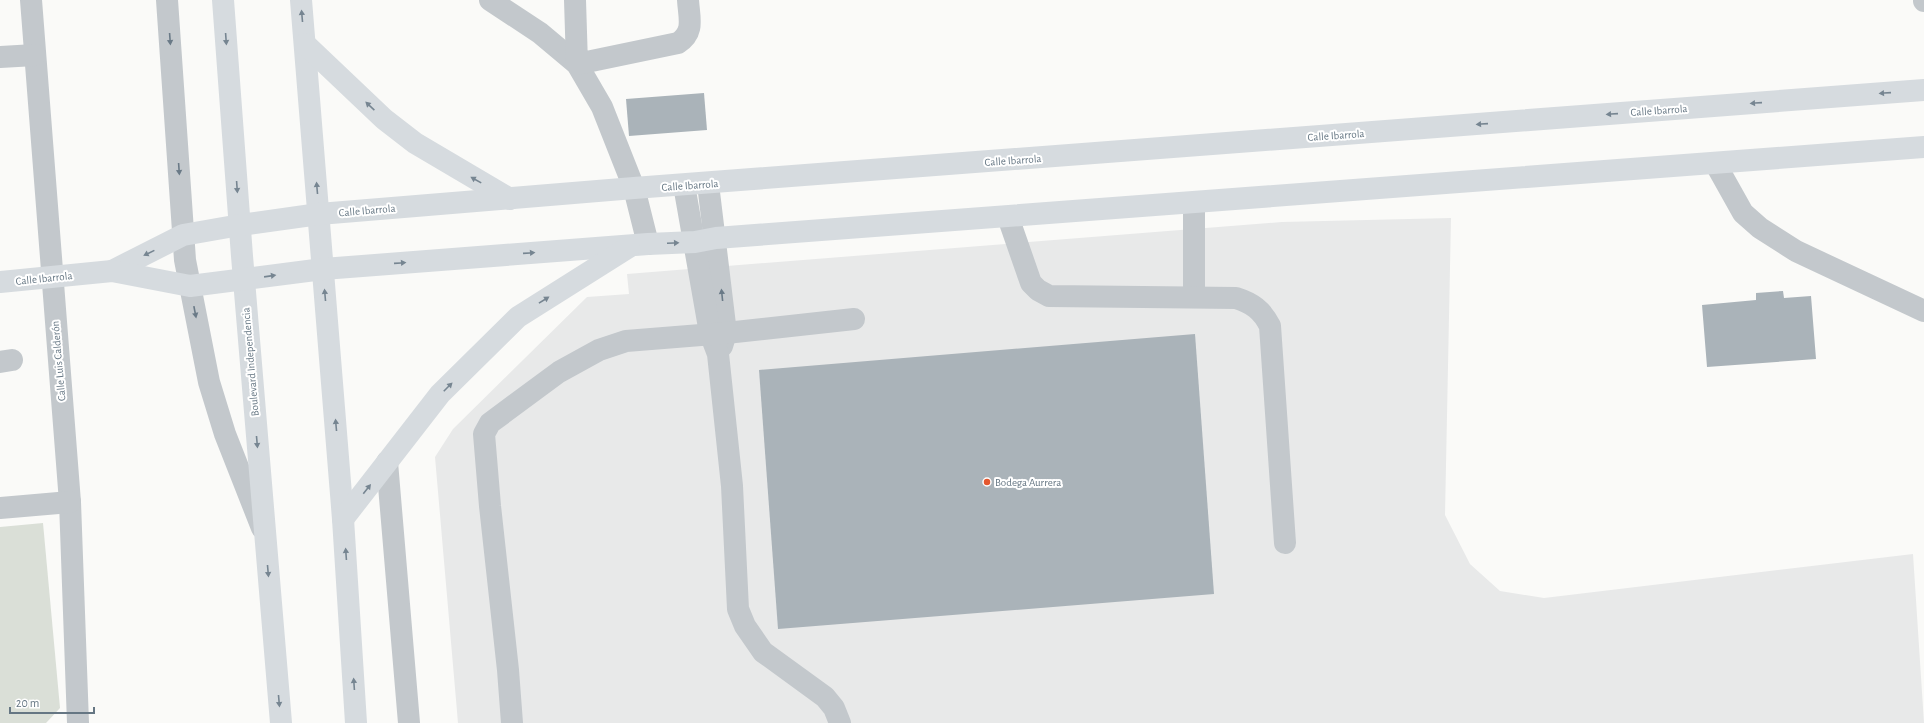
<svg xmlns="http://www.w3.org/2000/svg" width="1924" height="723" font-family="'Alegreya Sans',sans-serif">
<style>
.built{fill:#e8e9e9}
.green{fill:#dadfd7}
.building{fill:#aab3b9}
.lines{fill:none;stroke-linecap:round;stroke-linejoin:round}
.minor{stroke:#c3c8cc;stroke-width:22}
.major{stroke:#d6dbdf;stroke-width:22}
.oneway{fill:#768591}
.oneway2{fill:#6a7a87}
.poi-dot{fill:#e4572e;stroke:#fff;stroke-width:1.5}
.labels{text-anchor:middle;stroke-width:4;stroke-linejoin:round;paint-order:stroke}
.street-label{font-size:11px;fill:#657683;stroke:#fff}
.poi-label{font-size:11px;fill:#657683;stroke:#fff;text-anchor:start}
</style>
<rect width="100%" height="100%" fill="#fafaf8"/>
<polygon class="built" points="1451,218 1445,515 1470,564 1500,591 1544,598 1913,554 1924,723 458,723 435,457 453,429 587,297 629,294 627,274 1282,222"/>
<polygon class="green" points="43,523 60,708 46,723 0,723 0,527"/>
<g class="building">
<polygon points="704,93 707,130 629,136 626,99"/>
<polygon points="1783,291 1784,298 1811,296 1816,359 1707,367 1702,305 1756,300 1756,293"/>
<polygon points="1195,334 1214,594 778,629 759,370"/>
</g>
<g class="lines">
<g class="minor">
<polyline points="31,0 70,502 78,723"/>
<polyline points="167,0 185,260 209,382 225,434 262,528"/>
<polyline points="490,0 540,33 577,64 602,107 634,188 648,244"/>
<path d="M575,0l2,64 101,-21c17,-11 11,-25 10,-43"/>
<polyline points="1924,0 1924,1"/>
<polyline points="0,57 35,55"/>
<polyline points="1715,163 1743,213 1760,228 1796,251 1924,311"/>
<polyline points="708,184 726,333 722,346"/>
<polyline points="684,185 710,333 718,354 732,486 738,609 745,626 763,652 825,697 834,708 840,723"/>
<polyline points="1194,203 1194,297"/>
<path d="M1008,217l23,66 7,7 11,6 187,2c16,5 26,12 34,28l15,217"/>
<polyline points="0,362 12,360"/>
<polyline points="387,462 409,723"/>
<polyline points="0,508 70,502"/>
<polyline points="512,723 508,670 490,506 484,434 490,423 559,372 599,350 626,341 726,333 854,319"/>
</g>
<g class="major">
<polyline points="223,0 242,256 281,723"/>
<polyline points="301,0 343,519 356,723"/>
<polyline points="305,44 384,119 415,143 510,199"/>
<polyline points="112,271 183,235 240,225 319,214 634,188 1924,90"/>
<polyline points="0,282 112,271 190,286 323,269 648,244 695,242 716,238 1924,147"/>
<polyline points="343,519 440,394 518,317 629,247"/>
</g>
</g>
<defs><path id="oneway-solid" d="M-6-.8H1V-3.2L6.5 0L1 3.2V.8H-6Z"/></defs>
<g class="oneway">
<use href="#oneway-solid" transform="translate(302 16) rotate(-95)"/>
<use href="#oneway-solid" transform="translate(226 39) rotate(86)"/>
<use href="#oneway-solid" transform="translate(1885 93) rotate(176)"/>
<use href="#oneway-solid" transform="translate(1756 103) rotate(176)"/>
<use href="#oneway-solid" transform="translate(370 106) rotate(-137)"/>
<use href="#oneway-solid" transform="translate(1612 114) rotate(176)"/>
<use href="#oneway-solid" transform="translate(1482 124) rotate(176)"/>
<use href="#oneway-solid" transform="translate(476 180) rotate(-151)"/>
<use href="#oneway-solid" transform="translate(237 187) rotate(86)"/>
<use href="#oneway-solid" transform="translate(317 188) rotate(-95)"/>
<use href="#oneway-solid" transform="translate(673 243) rotate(-2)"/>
<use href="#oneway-solid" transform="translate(149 253) rotate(154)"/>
<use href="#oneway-solid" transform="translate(529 253) rotate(-4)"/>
<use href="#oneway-solid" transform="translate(400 263) rotate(-4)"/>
<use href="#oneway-solid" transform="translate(270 276) rotate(-8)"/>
<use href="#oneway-solid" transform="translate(325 295) rotate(-95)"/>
<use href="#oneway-solid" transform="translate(544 300) rotate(-32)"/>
<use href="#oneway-solid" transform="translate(448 387) rotate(-45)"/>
<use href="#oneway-solid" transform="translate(336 425) rotate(-95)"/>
<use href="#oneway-solid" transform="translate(257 442) rotate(85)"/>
<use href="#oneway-solid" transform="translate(367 489) rotate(-52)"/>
<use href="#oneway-solid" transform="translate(346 554) rotate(-94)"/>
<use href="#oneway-solid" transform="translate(268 571) rotate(85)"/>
<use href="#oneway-solid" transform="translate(354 684) rotate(-94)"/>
<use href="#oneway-solid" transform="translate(279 701) rotate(85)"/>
</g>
<g class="oneway2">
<use href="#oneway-solid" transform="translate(170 39) rotate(86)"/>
<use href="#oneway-solid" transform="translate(179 169) rotate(86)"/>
<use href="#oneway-solid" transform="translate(722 295) rotate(-96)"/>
<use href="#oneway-solid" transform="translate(195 312) rotate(79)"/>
</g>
<circle class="poi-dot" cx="987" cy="482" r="4"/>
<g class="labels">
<g class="street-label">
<text transform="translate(1659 110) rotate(-4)" y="4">Calle Ibarrola</text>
<text transform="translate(1336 135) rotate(-4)" y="4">Calle Ibarrola</text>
<text transform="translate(1013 160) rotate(-4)" y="4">Calle Ibarrola</text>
<text transform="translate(690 185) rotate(-4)" y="4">Calle Ibarrola</text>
<text transform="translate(367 210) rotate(-5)" y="4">Calle Ibarrola</text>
<text transform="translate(44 278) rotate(-6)" y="4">Calle Ibarrola</text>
<text transform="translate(58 361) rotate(-95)" y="4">Calle Luis Calderón</text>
<text transform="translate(250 362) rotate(-95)" y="4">Boulevard Independencia</text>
</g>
<g class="poi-label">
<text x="995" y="486">Bodega Aurrera</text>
</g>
</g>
<path d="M10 707v6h84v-6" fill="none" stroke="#657683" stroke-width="2"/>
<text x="16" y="707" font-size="12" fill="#657683" stroke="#ffffff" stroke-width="3" paint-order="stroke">20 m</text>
</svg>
